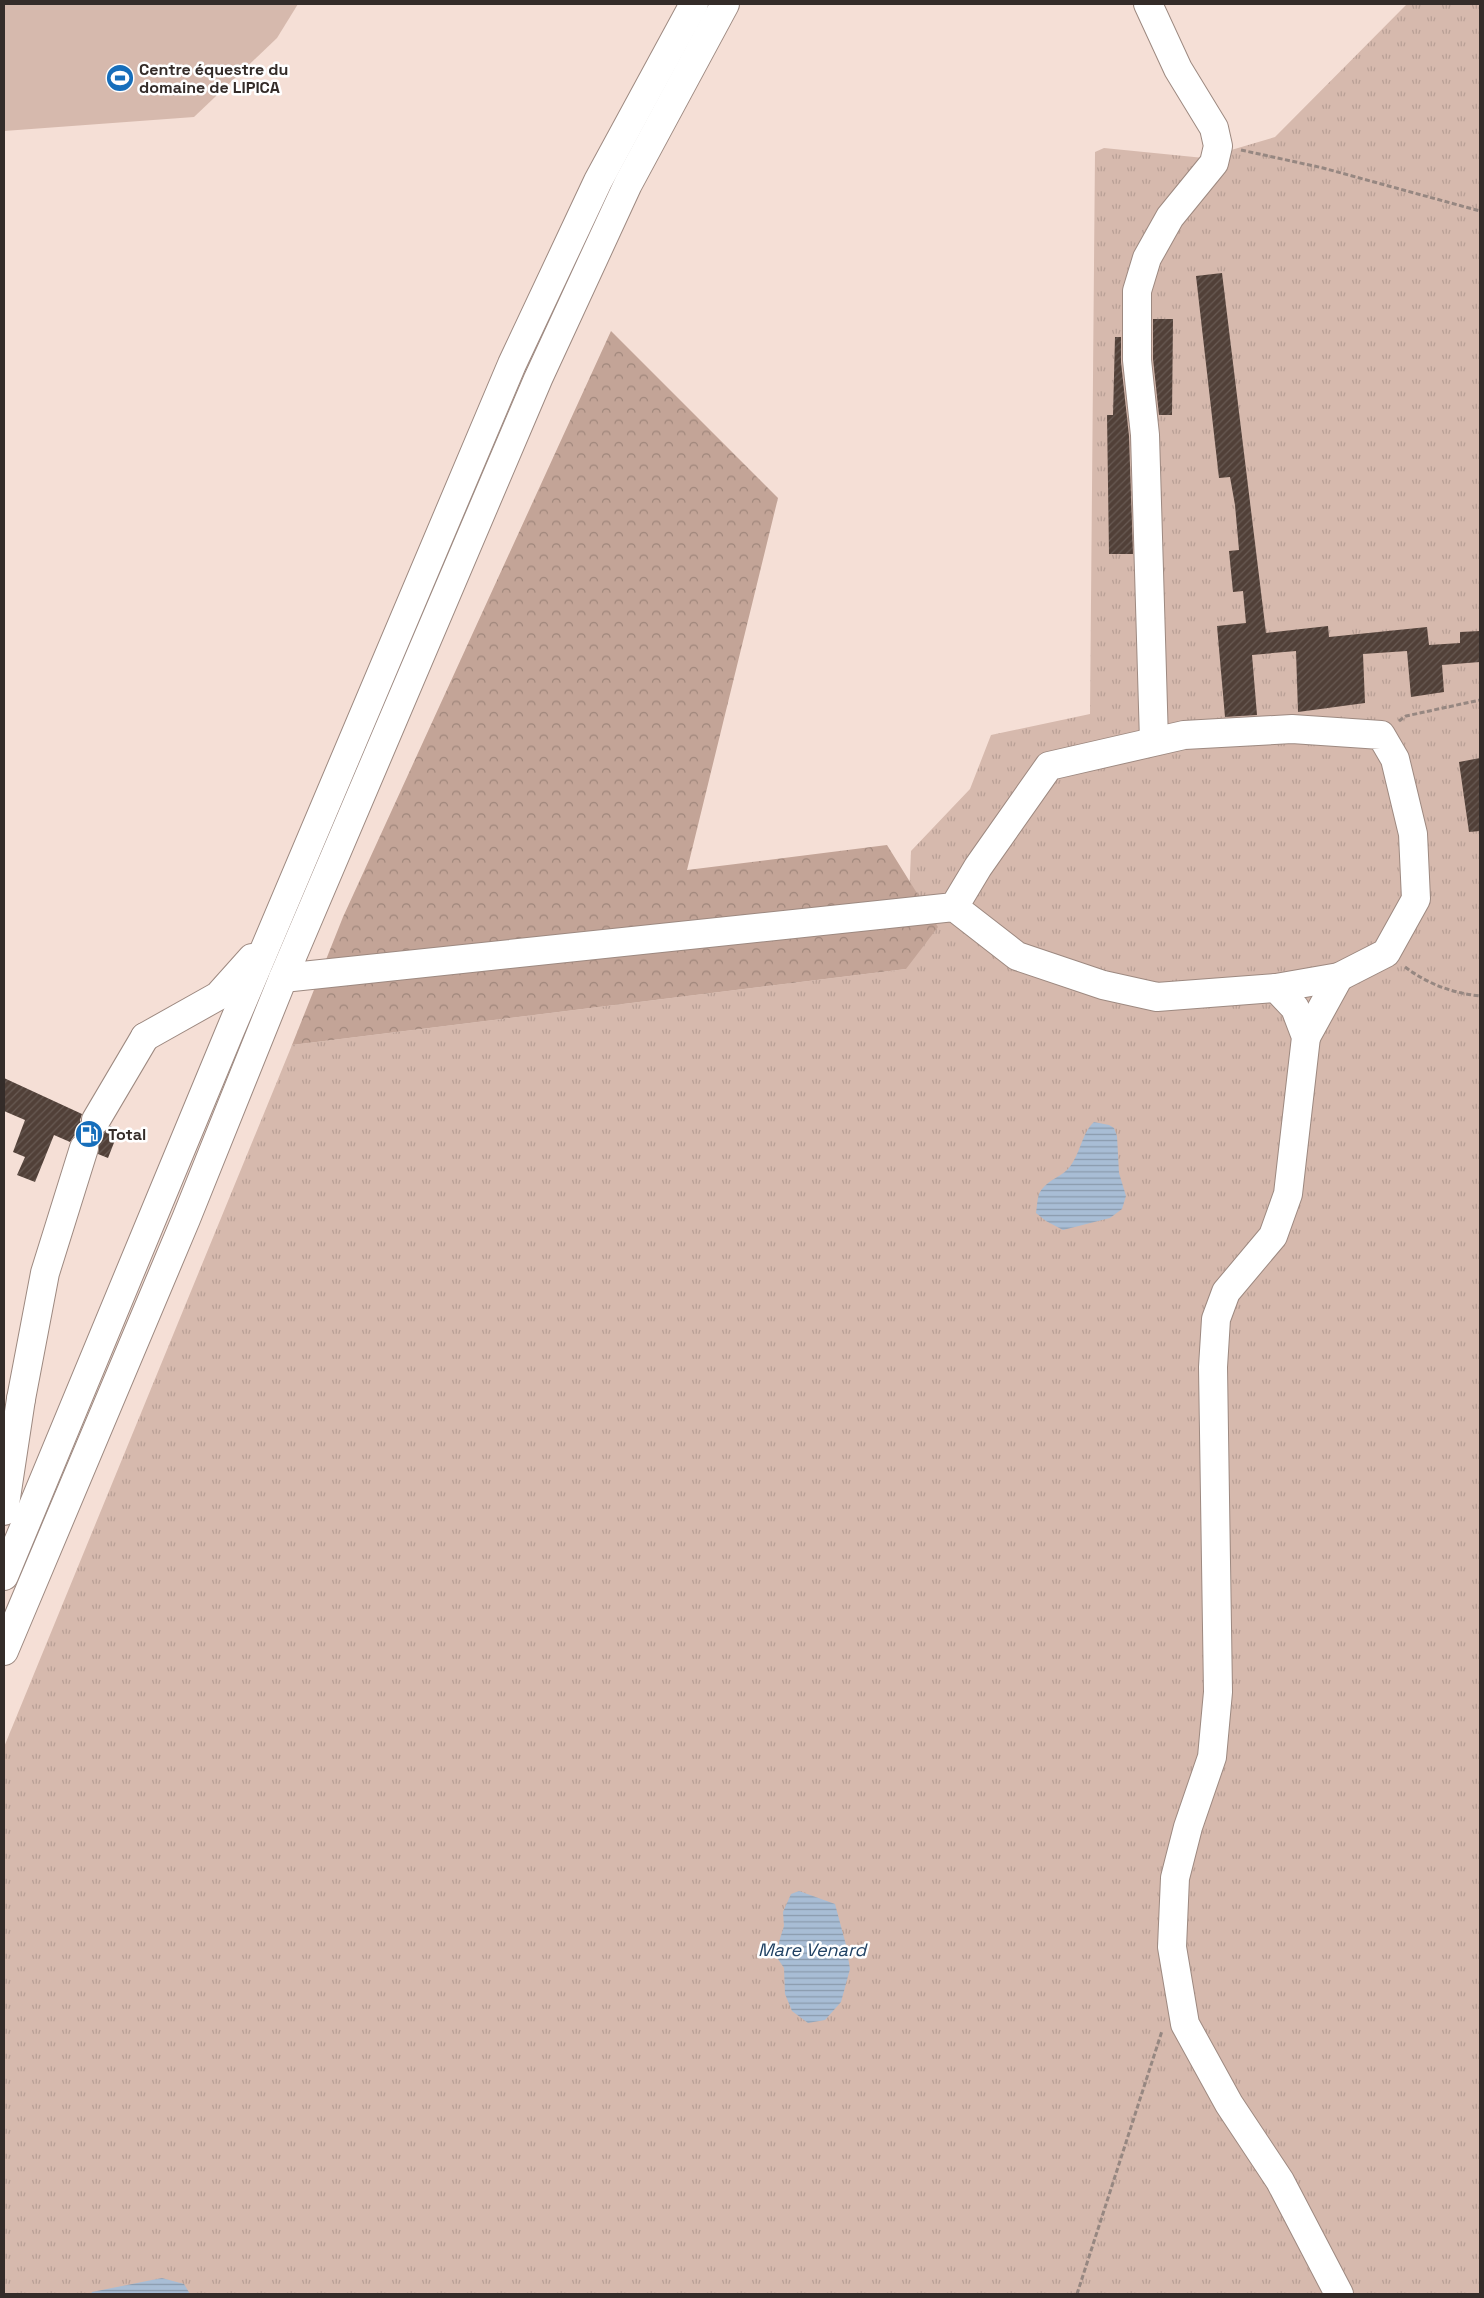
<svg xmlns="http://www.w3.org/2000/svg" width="1484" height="2298" font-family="'Space Grotesk',sans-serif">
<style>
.grass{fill:url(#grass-tufts)}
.forest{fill:url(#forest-crowns)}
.garden{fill:#d6b9ad}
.water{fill:url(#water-rules)}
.building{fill:url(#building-hatch)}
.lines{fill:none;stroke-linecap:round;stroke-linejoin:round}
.minor-casing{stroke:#9d8980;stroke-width:30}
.highway-casing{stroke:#9d8980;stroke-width:30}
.path{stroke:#968781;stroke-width:3;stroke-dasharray:5 2.5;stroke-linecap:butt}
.minor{stroke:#fff;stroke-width:28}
.highway{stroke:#fff;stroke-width:28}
.labels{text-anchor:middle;stroke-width:5;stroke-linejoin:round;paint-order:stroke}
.poi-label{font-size:16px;font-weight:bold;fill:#342c29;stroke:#fff;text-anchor:start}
.water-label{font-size:18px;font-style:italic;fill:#214264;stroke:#fff}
</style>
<defs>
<pattern id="grass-tufts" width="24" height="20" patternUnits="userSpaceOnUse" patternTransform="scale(1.25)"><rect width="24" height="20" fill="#d6b9ad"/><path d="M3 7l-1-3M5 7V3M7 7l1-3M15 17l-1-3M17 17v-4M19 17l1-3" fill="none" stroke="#b89f95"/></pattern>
<pattern id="forest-crowns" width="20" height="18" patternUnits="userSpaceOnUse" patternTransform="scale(1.25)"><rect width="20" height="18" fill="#c3a497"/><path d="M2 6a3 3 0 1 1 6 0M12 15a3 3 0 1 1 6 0" fill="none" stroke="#9f867b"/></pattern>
<pattern id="water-rules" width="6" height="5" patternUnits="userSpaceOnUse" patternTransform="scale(1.25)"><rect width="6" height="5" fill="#a8bdd5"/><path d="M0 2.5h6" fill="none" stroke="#8a9aad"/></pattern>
<pattern id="building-hatch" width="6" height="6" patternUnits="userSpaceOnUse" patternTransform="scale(1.25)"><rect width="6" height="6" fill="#514038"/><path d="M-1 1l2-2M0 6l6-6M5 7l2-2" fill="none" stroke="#685a53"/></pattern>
</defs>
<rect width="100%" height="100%" fill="#f5dfd6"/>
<polygon class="grass" points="1407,4 1480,4 1480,2294 4,2294 4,1747 292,1045 906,969 911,851 970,789 991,735 1090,714 1095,152 1104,148 1204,158 1275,137"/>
<polygon class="forest" points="611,331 778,498 687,870 887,845 938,927 906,969 292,1045 343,917"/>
<polygon class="garden" points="4,4 298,4 277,38 194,117 4,131"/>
<g class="water">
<path d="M1094,1122l15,3 5,3 3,8 2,37 7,23 -4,13 -12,9 -47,12 -17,-9 -10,-8c1,-6 1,-13 3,-19 6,-13 20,-16 29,-25 13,-15 13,-35 26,-47z"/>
<polygon points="799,1891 835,1904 846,1945 850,1969 841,2002 825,2020 808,2023 792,2011 785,1994 784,1968 778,1959 779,1942 784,1926 783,1912 791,1894"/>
<polygon points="162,2278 184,2284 190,2294 91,2294 92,2292"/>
</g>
<g class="building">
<polygon points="1222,273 1266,633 1328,626 1329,637 1427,627 1429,645 1460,643 1460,632 1480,631 1480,662 1442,665 1444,692 1411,697 1407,651 1363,654 1365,703 1298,712 1296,651 1252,655 1257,715 1225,717 1217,626 1246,623 1243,591 1233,592 1229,551 1239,550 1235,505 1230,477 1219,478 1196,276"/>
<polygon points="1153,319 1173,319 1172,415 1159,415 1153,359"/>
<polygon points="1115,337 1121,337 1121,362 1129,436 1133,554 1109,554 1107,415 1113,415"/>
<polygon points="1480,758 1480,831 1469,832 1459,762"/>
<polygon points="4,1078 82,1114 80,1120 82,1127 88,1133 80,1133 74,1136 70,1142 54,1135 35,1182 17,1175 25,1157 13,1152 25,1120 4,1111"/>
<polygon points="110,1126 119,1130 108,1158 98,1154 99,1144 91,1134 103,1134"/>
</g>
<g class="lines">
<defs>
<g id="minor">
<polyline points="1148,4 1178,69 1214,128 1218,146 1214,163 1170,217 1147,258 1137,291 1137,360 1145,435 1154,741"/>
<polyline points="283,978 954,907 1017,956 1103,985 1157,997 1276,988 1339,977 1386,953 1416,899 1413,834 1395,759 1381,735 1292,729 1184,735 1049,766 978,867 954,907"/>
<polyline points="1276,988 1295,1008 1306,1037 1288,1194 1273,1236 1226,1292 1216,1319 1213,1367 1218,1692 1212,1757 1188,1827 1175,1878 1172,1947 1185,2024 1229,2104 1280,2181 1339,2294"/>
<polyline points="1306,1037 1339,977"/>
<polyline points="96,1120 145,1037"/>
<polyline points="21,1399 45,1273 84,1148"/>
</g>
<g id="highway">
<polyline points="145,1037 218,996 252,958"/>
<polyline points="4,1511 21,1399"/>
<polyline points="4,1576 230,1031 512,364 598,181 694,4"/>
<polyline points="4,1651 186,1219 283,978 538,379 628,184 725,4"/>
</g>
</defs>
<use href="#minor" class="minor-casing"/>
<use href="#highway" class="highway-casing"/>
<g class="path">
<polyline points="1241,150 1323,168 1480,211"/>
<polyline points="1399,721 1406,716 1480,700"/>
<path d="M1405,967c23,17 47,26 75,29"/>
<polyline points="1077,2294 1162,2031"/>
</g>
<use href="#minor" class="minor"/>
<use href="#highway" class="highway"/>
</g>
<defs>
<symbol id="stadium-disc" viewBox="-11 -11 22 22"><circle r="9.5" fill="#166ebb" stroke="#fff"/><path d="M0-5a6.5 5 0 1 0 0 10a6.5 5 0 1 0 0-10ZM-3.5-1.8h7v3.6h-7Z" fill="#fff"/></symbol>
<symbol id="fuel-disc" viewBox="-11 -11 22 22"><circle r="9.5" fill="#166ebb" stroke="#fff"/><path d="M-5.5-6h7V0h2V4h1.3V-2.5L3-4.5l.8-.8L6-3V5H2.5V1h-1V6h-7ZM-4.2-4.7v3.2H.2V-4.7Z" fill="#fff"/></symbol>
</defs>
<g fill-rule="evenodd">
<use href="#stadium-disc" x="104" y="62" width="32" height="32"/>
<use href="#fuel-disc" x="73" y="1118" width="32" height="32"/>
</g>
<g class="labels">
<g class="poi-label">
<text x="139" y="75">Centre équestre du<tspan x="139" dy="18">domaine de LIPICA</tspan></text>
<text x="108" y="1140">Total</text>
</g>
<g class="water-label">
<text x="812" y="1956">Mare Venard</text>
</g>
</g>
<rect width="1484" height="2298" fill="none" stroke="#342c29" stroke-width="10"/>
</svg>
